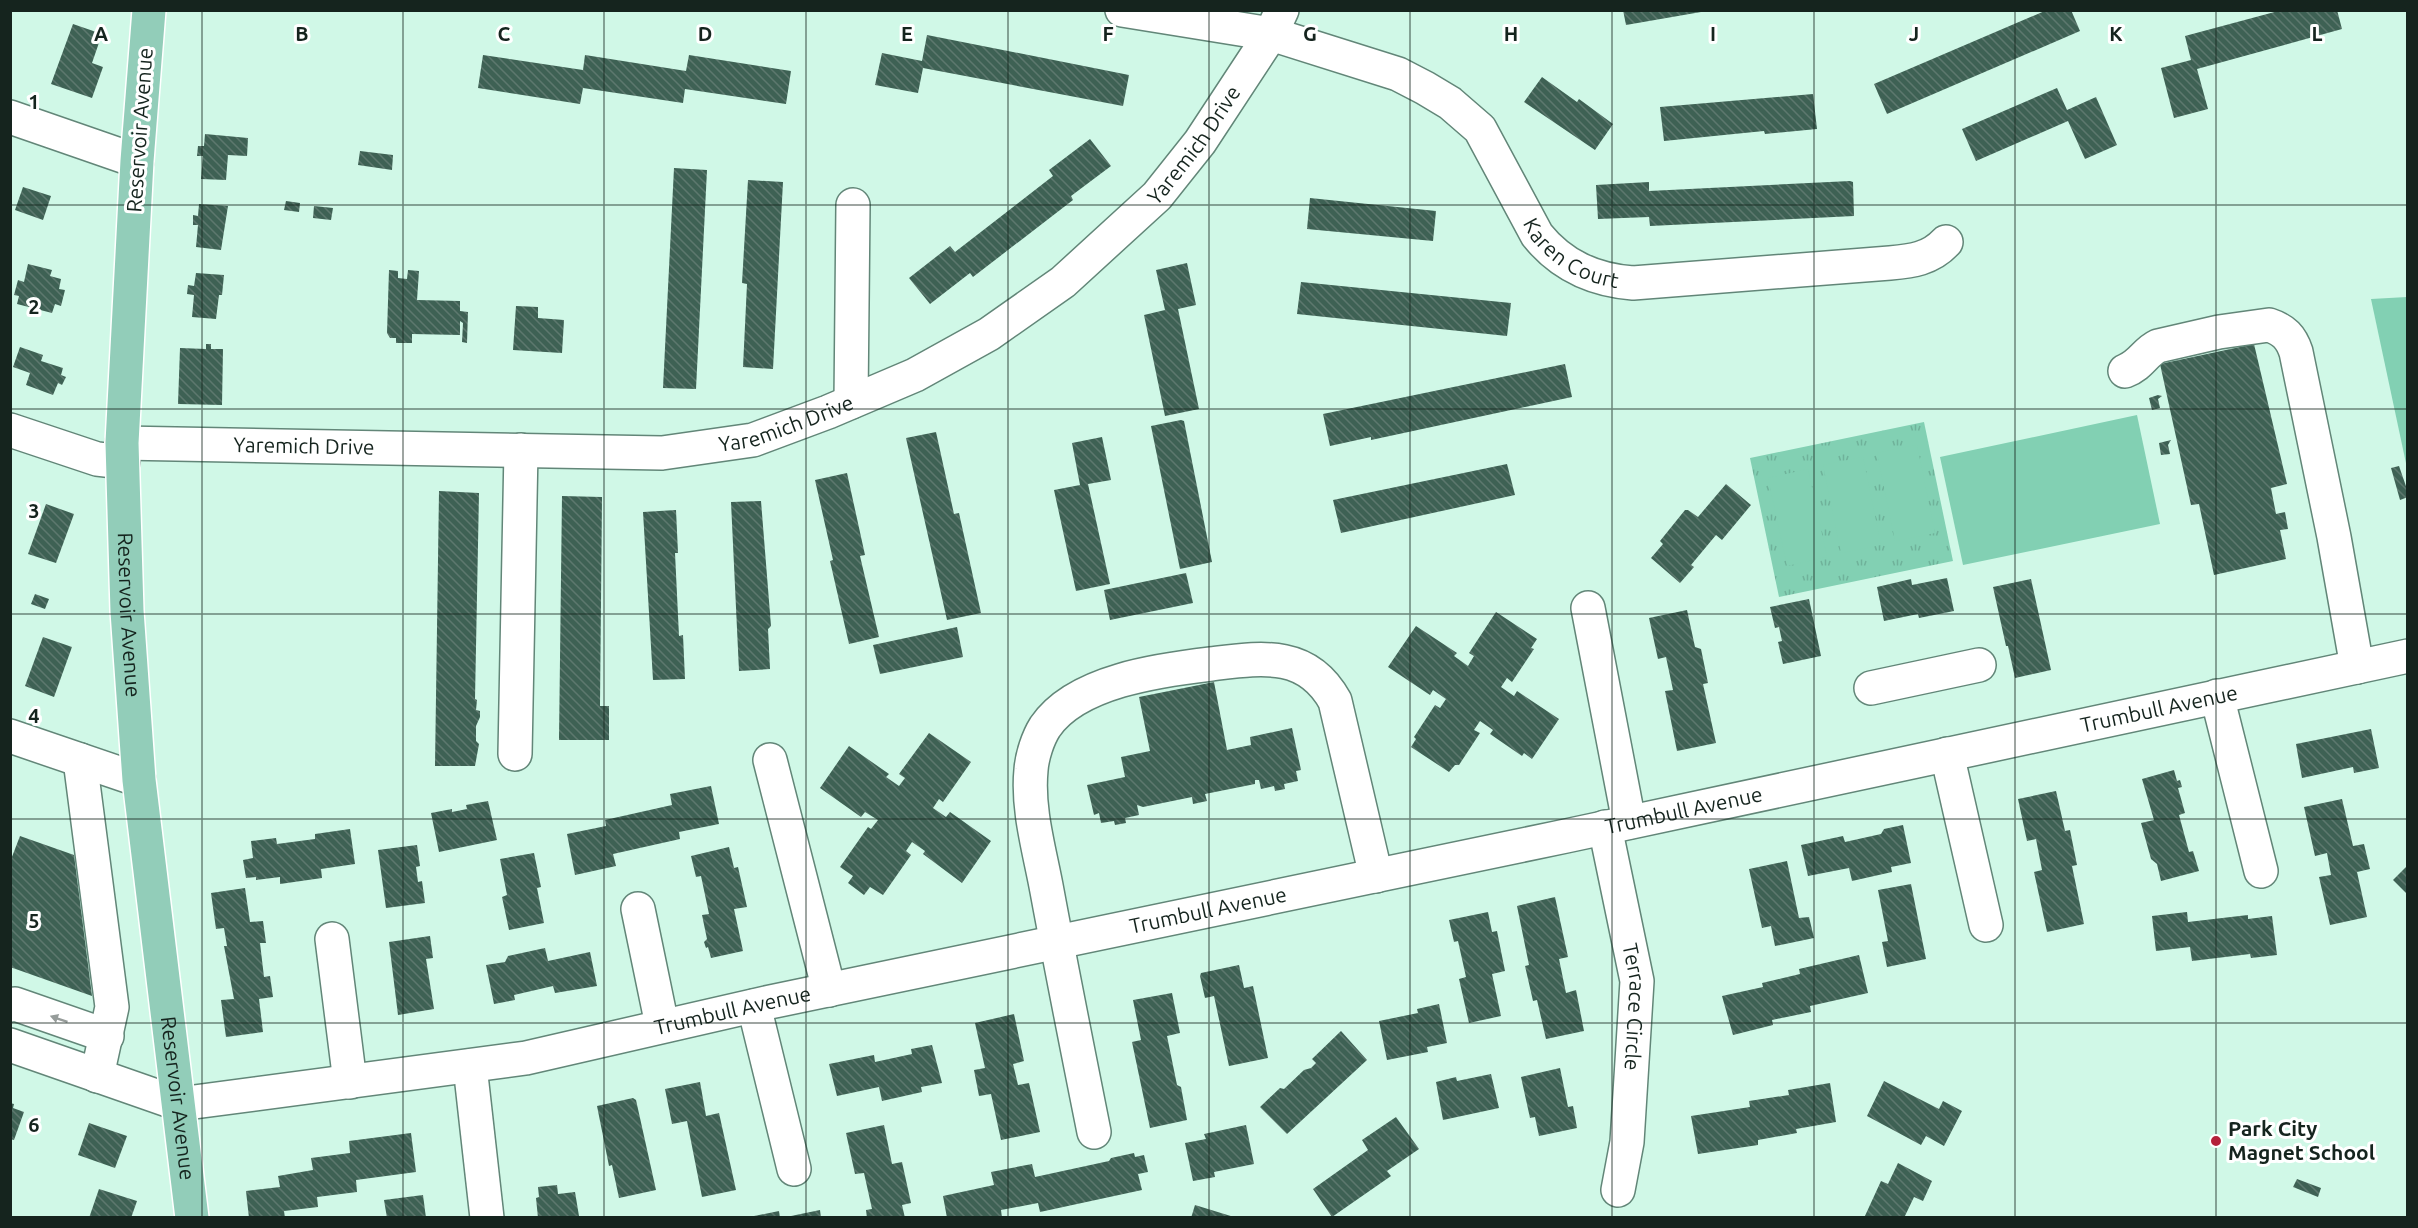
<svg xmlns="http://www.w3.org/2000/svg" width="2418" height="1228" font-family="Ubuntu,sans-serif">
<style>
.grass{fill:url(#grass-tufts)}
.pitch{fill:#82d0b3}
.building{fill:url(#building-back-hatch)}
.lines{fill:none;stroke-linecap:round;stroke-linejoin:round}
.minor-casing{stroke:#628678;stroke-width:36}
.major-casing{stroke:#fff;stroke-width:36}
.minor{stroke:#fff;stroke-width:33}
.major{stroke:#92cdb9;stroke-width:33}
.oneway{fill:#969c9a}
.grid{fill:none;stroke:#15241e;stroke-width:1.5;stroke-opacity:0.55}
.poi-dot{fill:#b4213a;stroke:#fff;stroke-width:2}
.labels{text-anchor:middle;stroke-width:6;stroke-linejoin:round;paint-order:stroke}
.street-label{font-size:21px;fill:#15241e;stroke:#fff}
.poi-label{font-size:21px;font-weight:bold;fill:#15241e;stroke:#fff;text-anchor:start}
.grid-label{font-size:20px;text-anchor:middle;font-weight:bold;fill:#15241e;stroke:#fff;stroke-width:6;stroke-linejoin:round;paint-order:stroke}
</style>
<defs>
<pattern id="grass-tufts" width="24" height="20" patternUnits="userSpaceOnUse" patternTransform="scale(1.5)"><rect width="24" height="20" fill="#82d0b3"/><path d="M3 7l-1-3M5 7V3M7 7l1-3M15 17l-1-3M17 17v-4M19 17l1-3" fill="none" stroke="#6fb29a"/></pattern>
<pattern id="building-back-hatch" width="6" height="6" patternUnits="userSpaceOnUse" patternTransform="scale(1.5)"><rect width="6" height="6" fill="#3e6154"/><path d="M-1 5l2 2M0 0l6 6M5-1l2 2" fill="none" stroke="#5d786e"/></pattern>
</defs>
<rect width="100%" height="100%" fill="#d0f8e7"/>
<polygon class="grass" points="1924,422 1953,561 1779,597 1750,458"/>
<g class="pitch">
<polygon points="2407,297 2408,297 2407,468 2371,299"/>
<polygon points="2137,415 2160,524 1963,565 1940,457"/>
<polygon points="1917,445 1935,533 1895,541 1877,453"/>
<polygon points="1863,457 1881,545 1841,553 1823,465"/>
<polygon points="1808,469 1827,557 1787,566 1768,478"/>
</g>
<g class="building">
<polygon points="1623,10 1701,10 1701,12 1626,25"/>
<polygon points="2047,10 2071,10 2080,31 1887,114 1874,84"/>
<polygon points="2282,10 2337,10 2342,29 2197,69 2208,109 2174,118 2161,68 2191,60 2185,36"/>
<polygon points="73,24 102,34 92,63 103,67 92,98 51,84"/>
<polygon points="927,35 1129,75 1123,106 923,68 918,93 875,85 882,53 922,61"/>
<polygon points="483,55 583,70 585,55 686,71 689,55 791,71 786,104 685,89 683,103 583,88 580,104 478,88"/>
<polygon points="1542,77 1577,102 1579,99 1613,124 1595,150 1524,102"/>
<polygon points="2057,88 2067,110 2096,97 2117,145 2085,159 2068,121 1976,161 1962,129"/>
<polygon points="1813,94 1817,129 1765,134 1764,131 1664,141 1660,107"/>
<polygon points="205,134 248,138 247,156 228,155 226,180 201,179 203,156 197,156 198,146 204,146"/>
<polygon points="1090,139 1111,166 1071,196 1073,200 973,277 970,273 930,304 909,278 950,246 955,252 1053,176 1049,170"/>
<polygon points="360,151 393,155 392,170 358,165"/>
<polygon points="674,168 707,170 696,389 663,388"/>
<polygon points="748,180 783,182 773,369 743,367 747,284 742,283"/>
<polygon points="1850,181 1853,182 1854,216 1650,226 1649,217 1598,219 1596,185 1649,182 1649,191"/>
<polygon points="23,187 51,196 43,220 15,210"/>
<polygon points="1310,198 1436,211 1433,241 1307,229"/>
<polygon points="286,201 300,203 299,212 284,210"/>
<polygon points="199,204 228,206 221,250 196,247 198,225 193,225 193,215 198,216"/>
<polygon points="314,206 333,208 331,220 313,218"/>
<polygon points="1187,263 1196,305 1178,309 1199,409 1165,416 1144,315 1165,310 1156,270"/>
<polygon points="28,264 52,270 50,276 61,279 59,289 65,290 61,306 55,304 52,313 17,304 19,296 14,295 18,280 24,282"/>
<polygon points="389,270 398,271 398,278 407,279 408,270 419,271 417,300 460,301 460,311 468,312 467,343 462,342 463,323 460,321 460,335 412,334 412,343 396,343 396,338 390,338 387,333"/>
<polygon points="196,273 224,275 222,295 219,295 216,319 192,317 194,295 187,294 188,285 194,286"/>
<polygon points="1301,282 1511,303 1507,336 1297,314"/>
<polygon points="516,306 538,307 538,318 564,320 562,353 513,350"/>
<polygon points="206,344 211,344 211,349 223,349 222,405 178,404 180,348 206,349"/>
<polygon points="2254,344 2287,484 2271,488 2276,514 2285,512 2288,529 2280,530 2286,559 2214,575 2199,504 2191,505 2160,364"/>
<polygon points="20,347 43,355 41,361 63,368 61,375 66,377 62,385 58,383 53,395 26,385 30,373 13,367"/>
<polygon points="1565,364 1572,397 1371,440 1371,437 1330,446 1323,414"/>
<polygon points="2158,395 2162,396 2158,399 2160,408 2152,410 2149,398"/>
<polygon points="1181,420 1184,421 1212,562 1180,569 1151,426"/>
<polygon points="936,432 954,514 959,513 981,613 947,620 906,438"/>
<polygon points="1102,437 1111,480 1088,484 1110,584 1076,591 1054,490 1080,485 1072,443"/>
<polygon points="2171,440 2168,445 2170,454 2161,455 2159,443"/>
<polygon points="1507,464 1515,495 1341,533 1333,500"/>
<polygon points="2399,466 2408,492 2408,497 2400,500 2391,468"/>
<polygon points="847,473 865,555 860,556 879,637 849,644 830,561 833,560 815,480"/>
<polygon points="1726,484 1751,505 1722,540 1716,535 1691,565 1694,567 1680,583 1651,558 1663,544 1660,541 1685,510 1688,510 1698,517"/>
<polygon points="439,491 479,493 475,699 477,700 476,710 480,711 480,717 476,726 476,741 479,744 475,766 435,766"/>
<polygon points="562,496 602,497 600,706 609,706 609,740 559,740"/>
<polygon points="761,501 771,626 768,629 770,669 739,671 731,502"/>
<polygon points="46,504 74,514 56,563 28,554"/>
<polygon points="676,510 678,553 675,553 679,636 683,635 685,679 653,680 643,512"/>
<polygon points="1186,573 1193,603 1110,620 1104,590"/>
<polygon points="1947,578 1954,611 1919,618 1918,614 1884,621 1877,587 1911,579 1912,585"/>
<polygon points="2031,579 2051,670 2015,678 2008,646 2006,646 1993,587"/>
<polygon points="35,594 49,599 45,609 31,604"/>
<polygon points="1809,599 1821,656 1783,664 1778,642 1782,641 1779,627 1775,628 1770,607"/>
<polygon points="1687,610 1695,647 1701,649 1708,683 1703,684 1716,743 1677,751 1665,691 1673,690 1666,657 1658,659 1649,618"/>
<polygon points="1496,612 1537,639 1531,648 1534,649 1512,682 1507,678 1501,687 1514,696 1517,691 1559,719 1532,759 1524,753 1522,756 1490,734 1493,730 1480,721 1474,730 1480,733 1459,765 1455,765 1449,772 1411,747 1416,739 1414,737 1435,705 1440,708 1446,699 1433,690 1430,695 1388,667 1416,626 1457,653 1454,656 1468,666 1474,656 1469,653"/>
<polygon points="957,627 963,657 880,674 873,645"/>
<polygon points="43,637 72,647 54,697 25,686"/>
<polygon points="1214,682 1227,750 1251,745 1250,737 1292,728 1301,770 1296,771 1298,781 1284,784 1285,789 1275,791 1274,786 1261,789 1259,780 1255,780 1255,784 1205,794 1207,801 1193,804 1192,797 1143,807 1137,805 1139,815 1125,818 1126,823 1115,825 1114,821 1101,823 1099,813 1094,815 1087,785 1125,777 1121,757 1150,751 1139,697"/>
<polygon points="2371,729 2379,768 2354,773 2353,767 2302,778 2296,744"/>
<polygon points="929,733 971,762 943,802 939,799 933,808 946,817 950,812 991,841 962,883 923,854 925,851 912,842 906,851 911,855 883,895 870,887 864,895 848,883 853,876 840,867 868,827 871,829 878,820 865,812 861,817 820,788 849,746 889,774 886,777 899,786 905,778 899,774"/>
<polygon points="2174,770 2177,781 2180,780 2182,787 2178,788 2185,813 2179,815 2189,852 2193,851 2199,871 2161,881 2157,864 2151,859 2141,823 2154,820 2142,779"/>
<polygon points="711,786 719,824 679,832 680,839 613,854 616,866 575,875 567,834 606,826 605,820 672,805 670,794"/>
<polygon points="2056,791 2065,831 2070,830 2077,865 2072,866 2084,924 2047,932 2034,872 2042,870 2036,839 2027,841 2018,799"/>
<polygon points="2342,799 2353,846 2364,844 2370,869 2357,872 2367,917 2330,925 2319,877 2331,875 2327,853 2315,856 2304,807"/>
<polygon points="488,801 497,840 439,852 431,813 452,809 452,812 467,809 466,805"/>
<polygon points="1903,825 1911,863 1891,867 1892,872 1852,881 1849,868 1808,876 1801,845 1843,836 1845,842 1881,834 1884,829"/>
<polygon points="350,829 355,864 321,869 322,878 280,884 280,877 256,880 256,877 246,878 243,860 253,858 251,841 276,838 277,844 315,839 315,834"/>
<polygon points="20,836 74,855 92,996 10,967 10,862"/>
<polygon points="417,845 420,866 416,867 418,882 422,881 425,903 386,908 378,850"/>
<polygon points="729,847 734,868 738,867 747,907 734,909 743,951 711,958 708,947 706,948 704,942 707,939 702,915 709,914 701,876 696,877 691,856"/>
<polygon points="534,853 541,887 537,888 544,923 509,930 502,897 507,895 500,859"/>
<polygon points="1787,861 1799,918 1809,917 1814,938 1775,946 1771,926 1762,928 1749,869"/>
<polygon points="2408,865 2408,895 2393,880"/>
<polygon points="1911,884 1926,959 1887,967 1882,942 1888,941 1878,890"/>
<polygon points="245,888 250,922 263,921 266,943 260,943 264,977 270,976 273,997 259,999 263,1032 226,1037 221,1000 234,999 224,946 227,946 224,928 216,929 211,893"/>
<polygon points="1555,897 1568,957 1559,959 1566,993 1576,990 1584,1031 1546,1039 1537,1000 1533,1001 1525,966 1529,965 1517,906"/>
<polygon points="1488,912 1492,932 1497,931 1505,971 1492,974 1501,1016 1469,1023 1459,979 1466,977 1458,941 1454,942 1449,920"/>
<polygon points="2187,912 2188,922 2248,915 2248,919 2272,916 2277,955 2251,958 2250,954 2192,961 2190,947 2156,951 2152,916"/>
<polygon points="430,936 433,958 426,959 434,1009 398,1015 389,942"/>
<polygon points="545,948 548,961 590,952 597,986 555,993 553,986 514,995 515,1000 494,1004 486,965 505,962 508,956"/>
<polygon points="1859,955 1868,993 1810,1006 1811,1012 1772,1020 1773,1025 1733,1035 1722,996 1763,987 1762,983 1800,974 1799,969"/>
<polygon points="1239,965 1244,988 1253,986 1268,1058 1229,1066 1214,996 1205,998 1200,976 1201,973"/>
<polygon points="1172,993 1180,1033 1167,1036 1177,1085 1181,1087 1187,1120 1150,1128 1132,1042 1141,1040 1133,1000"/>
<polygon points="1439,1004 1447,1043 1427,1047 1428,1052 1387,1060 1379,1021 1418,1013 1417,1009"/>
<polygon points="1014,1014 1024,1061 1013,1064 1018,1085 1029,1083 1040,1132 1001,1140 991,1094 979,1096 974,1070 985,1068 975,1023"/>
<polygon points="1341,1031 1367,1060 1287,1134 1260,1107 1280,1088 1284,1089 1304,1070 1311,1068 1316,1063 1312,1059"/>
<polygon points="932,1045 942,1083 921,1087 922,1092 882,1101 879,1087 837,1096 829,1064 874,1055 875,1062 912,1054 911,1049"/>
<polygon points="1560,1068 1568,1107 1573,1106 1577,1128 1539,1136 1535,1117 1530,1118 1521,1077"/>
<polygon points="1491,1074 1499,1108 1443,1120 1436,1082 1456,1077 1457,1081"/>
<polygon points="1884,1081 1939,1109 1943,1101 1962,1111 1944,1146 1926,1136 1921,1145 1867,1116"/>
<polygon points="700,1082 706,1116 719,1113 736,1190 702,1197 687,1121 672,1124 665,1089"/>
<polygon points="1830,1083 1836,1122 1796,1129 1797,1133 1758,1140 1758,1145 1698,1154 1691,1116 1750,1107 1749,1101 1789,1095 1788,1090"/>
<polygon points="633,1098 636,1100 656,1190 619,1198 612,1165 609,1166 597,1106"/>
<polygon points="10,1103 14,1104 13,1108 24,1112 14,1140 10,1139"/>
<polygon points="1396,1117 1419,1149 1387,1171 1391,1176 1332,1217 1313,1189 1368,1150 1362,1140"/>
<polygon points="89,1123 127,1136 115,1168 78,1155"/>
<polygon points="884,1125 892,1164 902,1162 911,1203 902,1205 905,1218 867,1218 866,1210 872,1209 864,1173 855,1174 846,1133"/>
<polygon points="1246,1125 1254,1164 1214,1172 1215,1177 1193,1181 1185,1143 1206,1139 1204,1134"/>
<polygon points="411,1133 416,1172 356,1180 357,1192 317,1197 318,1207 284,1211 285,1218 249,1218 246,1191 280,1187 278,1176 313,1170 311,1158 350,1153 349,1141"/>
<polygon points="1134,1153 1135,1157 1144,1155 1148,1172 1138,1174 1142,1190 1040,1212 1038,1203 1001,1210 1002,1218 947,1218 943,1196 994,1185 991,1172 1032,1164 1035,1177 1109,1161 1111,1158"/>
<polygon points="1898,1163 1932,1181 1923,1201 1914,1197 1904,1218 1864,1218 1881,1181 1888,1184"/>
<polygon points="2297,1179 2321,1188 2318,1197 2293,1187"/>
<polygon points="557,1185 558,1194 575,1192 579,1216 538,1218 536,1198 539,1197 538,1187"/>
<polygon points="99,1189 137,1201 131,1218 89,1218"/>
<polygon points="423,1195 426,1218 387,1218 384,1200"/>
<polygon points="1195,1205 1234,1217 1234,1218 1191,1218"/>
<polygon points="820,1210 821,1218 791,1218 791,1216"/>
<polygon points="779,1211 780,1218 755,1218 754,1216"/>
</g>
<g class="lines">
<defs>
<g id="minor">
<path id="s1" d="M1122,10l149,24 127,40 27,14 25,15 30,26 57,106c25,31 57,45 96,48l257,-20c22,-2 40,-4 56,-21"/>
<polyline points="10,117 137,161"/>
<path d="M2125,371c16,-6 20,-19 33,-25l61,-14 50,-7c15,5 22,12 27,27l38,185 23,130"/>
<polyline points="851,402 853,205"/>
<polyline points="10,430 97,459 123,462"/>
<path id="s2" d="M122,443l540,10 91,-13 75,-28 87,-37 74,-41 74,-52 94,-86 43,-54 71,-108 11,-24"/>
<polyline points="1588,608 1629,822"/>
<polyline points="1871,688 1979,665"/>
<polyline points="2217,696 2261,871"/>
<polyline points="10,736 139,780"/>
<polyline points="515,754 521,450"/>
<polyline points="1947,754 1986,925"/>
<polyline points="80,760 112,1007 97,1076"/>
<polyline points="770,760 829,990"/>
<path id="s3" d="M1605,827l32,154 -10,161 -9,48"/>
<polyline points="638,909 662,1025"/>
<polyline points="332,939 350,1082"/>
<polyline points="10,1005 15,1004 107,1036"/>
<polyline points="754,1006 794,1169"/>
<path id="s4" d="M10,1045l169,59 347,-46 244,-56 796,-166 842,-180"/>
<polyline points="470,1066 487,1218"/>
<path d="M1094,1132c-16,-80 -32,-160 -47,-241 -7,-39 -20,-81 -16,-121 1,-14 7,-32 14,-43 31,-46 115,-57 166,-63 50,-6 96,-14 124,37l41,175"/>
</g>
<g id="major">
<path id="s5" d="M149,10l-12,151 -15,282 5,168 12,169 53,438"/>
</g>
</defs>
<use href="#minor" class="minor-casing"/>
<use href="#major" class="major-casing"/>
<use href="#minor" class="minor"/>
<use href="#major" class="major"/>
</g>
<defs><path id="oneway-solid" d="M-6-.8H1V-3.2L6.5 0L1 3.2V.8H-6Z" transform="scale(1.5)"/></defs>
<use class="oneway" href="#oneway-solid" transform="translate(59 1019) rotate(-161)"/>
<path class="grid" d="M202,10v1208M403,10v1208M604,10v1208M806,10v1208M1008,10v1208M1209,10v1208M1410,10v1208M1612,10v1208M1814,10v1208M2015,10v1208M2216,10v1208M10,205h2398M10,409h2398M10,614h2398M10,819h2398M10,1023h2398"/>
<circle class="poi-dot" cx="2216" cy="1141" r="6"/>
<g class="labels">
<g class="street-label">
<text transform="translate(140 130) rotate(-86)" y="7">Reservoir Avenue</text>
<text dy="7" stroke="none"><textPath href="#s2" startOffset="1172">Yaremich Drive</textPath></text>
<text dy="7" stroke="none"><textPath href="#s1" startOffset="543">Karen Court</textPath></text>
<text dy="7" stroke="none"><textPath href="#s2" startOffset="668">Yaremich Drive</textPath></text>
<text dy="7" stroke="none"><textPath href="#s2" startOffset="182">Yaremich Drive</textPath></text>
<text dy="7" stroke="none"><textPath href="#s5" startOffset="606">Reservoir Avenue</textPath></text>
<text dy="7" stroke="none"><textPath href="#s4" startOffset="2199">Trumbull Avenue</textPath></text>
<text dy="7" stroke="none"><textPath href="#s4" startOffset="1713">Trumbull Avenue</textPath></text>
<text dy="7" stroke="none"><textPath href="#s4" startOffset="1227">Trumbull Avenue</textPath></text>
<text dy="7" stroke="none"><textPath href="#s3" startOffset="183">Terrace Circle</textPath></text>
<text dy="7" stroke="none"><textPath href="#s4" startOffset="741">Trumbull Avenue</textPath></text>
<text dy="7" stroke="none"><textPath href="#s5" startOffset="1092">Reservoir Avenue</textPath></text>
</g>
<g class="poi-label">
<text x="2228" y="1136">Park City<tspan x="2228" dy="24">Magnet School</tspan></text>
</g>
</g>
<g class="grid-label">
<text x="101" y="41">A</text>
<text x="302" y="41">B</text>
<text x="504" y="41">C</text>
<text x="705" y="41">D</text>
<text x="907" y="41">E</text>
<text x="1108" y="41">F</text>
<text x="1310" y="41">G</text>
<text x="1511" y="41">H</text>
<text x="1713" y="41">I</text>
<text x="1914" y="41">J</text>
<text x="2116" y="41">K</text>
<text x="2317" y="41">L</text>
<text x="34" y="109">1</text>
<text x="34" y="314">2</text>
<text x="34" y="518">3</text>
<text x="34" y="723">4</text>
<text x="34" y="928">5</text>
<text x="34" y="1132">6</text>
</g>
<rect width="2418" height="1228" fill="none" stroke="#15241e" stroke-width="24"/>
</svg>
